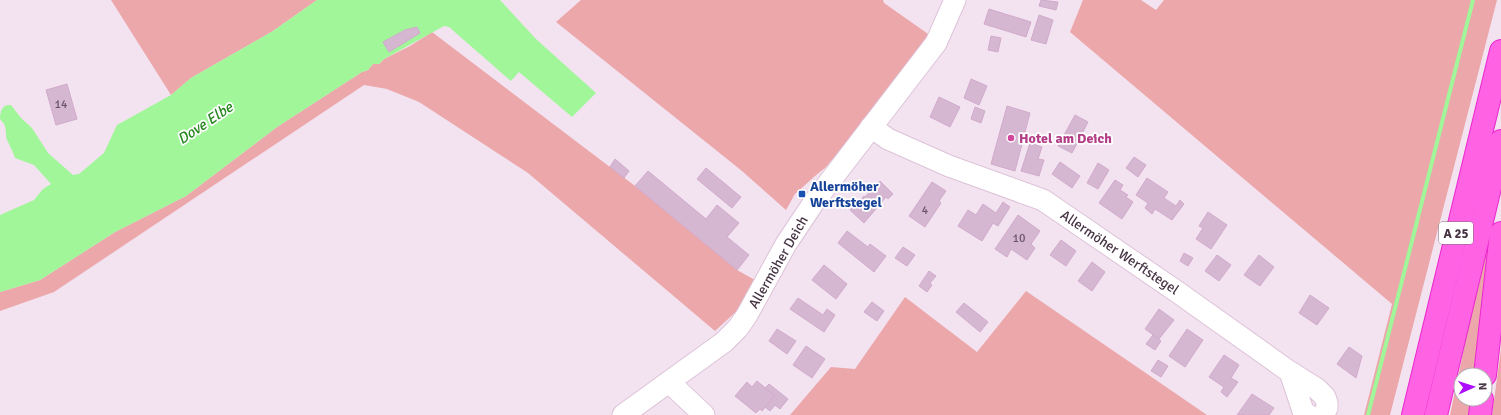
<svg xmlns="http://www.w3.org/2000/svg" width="1501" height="415" font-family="Signika,sans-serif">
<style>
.green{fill:#eba7aa}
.water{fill:#a0f699}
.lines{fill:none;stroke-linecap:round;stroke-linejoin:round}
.stream{stroke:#a0f699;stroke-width:4}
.building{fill:#d5b7d2;stroke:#d1aacc}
.minor-casing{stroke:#ddc2d8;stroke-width:23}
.highway-casing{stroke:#ea26ce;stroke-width:24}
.minor{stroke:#fff;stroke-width:21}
.highway{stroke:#ff62e3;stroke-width:22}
.hotel-dot{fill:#d1479c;stroke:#fff;stroke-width:1.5}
.transit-dot{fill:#1a4fb4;stroke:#fff;stroke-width:1.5}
.labels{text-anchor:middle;stroke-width:3.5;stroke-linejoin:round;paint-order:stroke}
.number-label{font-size:12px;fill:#695467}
.shield{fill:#fff;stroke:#7d707b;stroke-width:1}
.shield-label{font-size:13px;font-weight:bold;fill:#453343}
.hotel-label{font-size:14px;font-weight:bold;fill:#b23c85;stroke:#fff;text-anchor:start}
.transit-label{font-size:14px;font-weight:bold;fill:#164399;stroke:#fff;text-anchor:start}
.street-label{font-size:14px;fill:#453343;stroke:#fff}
.water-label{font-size:15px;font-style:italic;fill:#25871e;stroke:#fff}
</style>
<rect width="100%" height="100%" fill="#f3e3f0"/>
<g class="green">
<polygon points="111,0 317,0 273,31 191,78 171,95"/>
<polygon points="581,0 883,0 884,3 931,36 899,79 826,167 815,176 795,194 786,210 742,171 556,22"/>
<polygon points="1083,0 1141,0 1156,10 1164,0 1497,0 1390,415 1364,415 1392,304 1070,32"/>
<polygon points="432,32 635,186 737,270 755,280 739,309 715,331 528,173 419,102 387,89 364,85 54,292 0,311 0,292 40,280 115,232 186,196 277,127 362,72 368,70 373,64 379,64 384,59 410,46"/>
<polygon points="1489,230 1494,231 1476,375 1461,375 1461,399 1473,399 1471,415 1450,415"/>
<polygon points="1026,291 1207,415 790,415 831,367 855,369 905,297 977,352"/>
<polygon points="1501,349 1501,415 1492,415"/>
</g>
<path class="water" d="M317,0h183l36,39 60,54 -24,24 -53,-45 -8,9 -62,-54 -5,-1 -60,33 -5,5h-6l-5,6 -6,2 -85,55 -91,69 -71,36 -75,48 -40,12v-77l34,-15 9,-11 8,-5 -17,-19 -19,-7c-2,-6 -5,-12 -8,-18 -2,-5 0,-11 -3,-16 -1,-2 -3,-3 -4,-5 0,-9 3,-15 11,-14l10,13 11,10 16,25 25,22 6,-1 25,-21 13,-28 54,-30 20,-17 82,-47z"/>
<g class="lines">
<polyline class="stream" points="1368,415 1473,0"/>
</g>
<g class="building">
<polygon points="1041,0 1058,2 1056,10 1039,6"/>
<polygon points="989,9 1031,22 1026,37 984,24"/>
<polygon points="1039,15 1053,20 1046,44 1031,40"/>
<polygon points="417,27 420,33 389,52 383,42 405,30"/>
<polygon points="991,36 1001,38 998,52 988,50"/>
<polygon points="971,79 987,86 979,105 964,98"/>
<polygon points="67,84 77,119 56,125 46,90"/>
<polygon points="939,97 960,107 950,127 930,117"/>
<polygon points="1007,106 1030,113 1015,171 991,164"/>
<polygon points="975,107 985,111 981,123 971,119"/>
<polygon points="1075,115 1088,122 1072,153 1058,146"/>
<polygon points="1030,143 1042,147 1038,159 1044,160 1039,176 1021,171"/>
<polygon points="1134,157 1146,165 1138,177 1126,168"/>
<polygon points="615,159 629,171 624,178 610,167"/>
<polygon points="1060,162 1080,176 1072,188 1052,174"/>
<polygon points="1098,163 1109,170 1098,189 1087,183"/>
<polygon points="706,168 741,197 732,208 697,179"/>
<polygon points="648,171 706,219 717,205 739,223 727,237 749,255 737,270 635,186"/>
<polygon points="1147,178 1168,192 1164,198 1176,206 1180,200 1184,204 1172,220 1155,209 1152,214 1145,208 1148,203 1136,195"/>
<polygon points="1115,180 1123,185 1120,190 1128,195 1126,197 1133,202 1122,219 1099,203"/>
<polygon points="880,181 893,194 888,199 886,197 864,223 850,210 864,196 865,197"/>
<polygon points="932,182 946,191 939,201 941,203 925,227 909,216"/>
<polygon points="1003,202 1010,207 998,226 993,223 982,241 958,226 968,210 976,215 983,204 996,213"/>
<polygon points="1208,212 1227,225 1211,249 1196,239 1203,228 1199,226"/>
<polygon points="1018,215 1040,231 1031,244 1035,248 1027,260 1011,249 1007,257 995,249"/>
<polygon points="847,231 868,247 870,244 886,256 874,272 838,243"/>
<polygon points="1061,240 1076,251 1066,266 1050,255"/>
<polygon points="903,247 915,255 907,266 895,258"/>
<polygon points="1184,253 1193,258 1188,266 1180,261"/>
<polygon points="1217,255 1231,265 1219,281 1205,271"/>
<polygon points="1259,255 1274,267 1260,286 1244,275"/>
<polygon points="1092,262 1105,272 1092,291 1078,281"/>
<polygon points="824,265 847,284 836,299 812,280"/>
<polygon points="929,271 936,276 930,283 932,285 927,292 919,286"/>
<polygon points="1310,295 1329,308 1317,325 1299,313"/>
<polygon points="798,298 823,315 827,309 835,315 824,332 790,309"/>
<polygon points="872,302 884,311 877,321 864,312"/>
<polygon points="964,303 988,322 980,332 956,312"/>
<polygon points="1159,309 1174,320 1159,339 1145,329"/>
<polygon points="777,329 796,341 787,354 769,341"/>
<polygon points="1187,329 1203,340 1185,367 1169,356"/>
<polygon points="1153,335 1161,341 1155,350 1146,344"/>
<polygon points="806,346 825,359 812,378 793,365"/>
<polygon points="1349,347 1362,356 1356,378 1337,364"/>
<polygon points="1224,355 1239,365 1231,378 1238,382 1227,397 1221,392 1224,387 1209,377"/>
<polygon points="1158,360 1168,366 1161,377 1151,371"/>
<polygon points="757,381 775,396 762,411 760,409 756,413 735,396 747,382 752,387"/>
<polygon points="769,384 788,399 780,409 775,405 770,411 765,407 775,396 765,388"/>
<polygon points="1252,394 1274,408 1269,415 1237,415"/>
</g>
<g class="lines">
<defs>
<g id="minor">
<polyline points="871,127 888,139 949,166 1043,200 1176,291 1290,372 1317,389 1325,397 1327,403 1327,408 1323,415"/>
<polyline points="1290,372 1303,411 1308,415"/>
<polyline points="669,382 704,415"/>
<polyline points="623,415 724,342 738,328 747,315 786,244 814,202 936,43 955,0"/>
</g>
<g id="highway">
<polyline points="1485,375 1501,233"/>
<polyline points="1413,415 1501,51"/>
<polyline points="1436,415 1501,141"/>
<polyline points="1480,415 1482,399"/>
</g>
</defs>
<use href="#minor" class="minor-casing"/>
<use href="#highway" class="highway-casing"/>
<use href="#minor" class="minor"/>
<use href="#highway" class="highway"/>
</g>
<circle class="hotel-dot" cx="1011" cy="138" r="4"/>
<rect class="transit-dot" x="798" y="190" width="8" height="8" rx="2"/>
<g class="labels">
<g class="number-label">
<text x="61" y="108">14</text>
<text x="925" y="214">4</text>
<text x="1019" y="242">10</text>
</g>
<rect class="shield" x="1439" y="222" width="34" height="22" rx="3"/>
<g class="shield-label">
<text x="1456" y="238">A 25</text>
</g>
<g class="hotel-label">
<text x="1019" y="143">Hotel am Deich</text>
</g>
<g class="transit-label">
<text x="810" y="191">Allermöher<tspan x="810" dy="16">Werftstegel</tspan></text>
</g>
<g class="street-label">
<text transform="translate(1120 252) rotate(34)" y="5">Allermöher Werftstegel</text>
<text transform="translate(778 262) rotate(-60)" y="5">Allermöher Deich</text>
</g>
<g class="water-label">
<text transform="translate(205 123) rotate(-34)" y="5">Dove Elbe</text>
</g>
</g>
<g transform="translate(1473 387) rotate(87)"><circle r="19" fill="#ffffff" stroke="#b5adb4"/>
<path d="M0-3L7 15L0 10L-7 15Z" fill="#ad0eff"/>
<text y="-6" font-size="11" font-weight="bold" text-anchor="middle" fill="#453343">N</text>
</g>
</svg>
